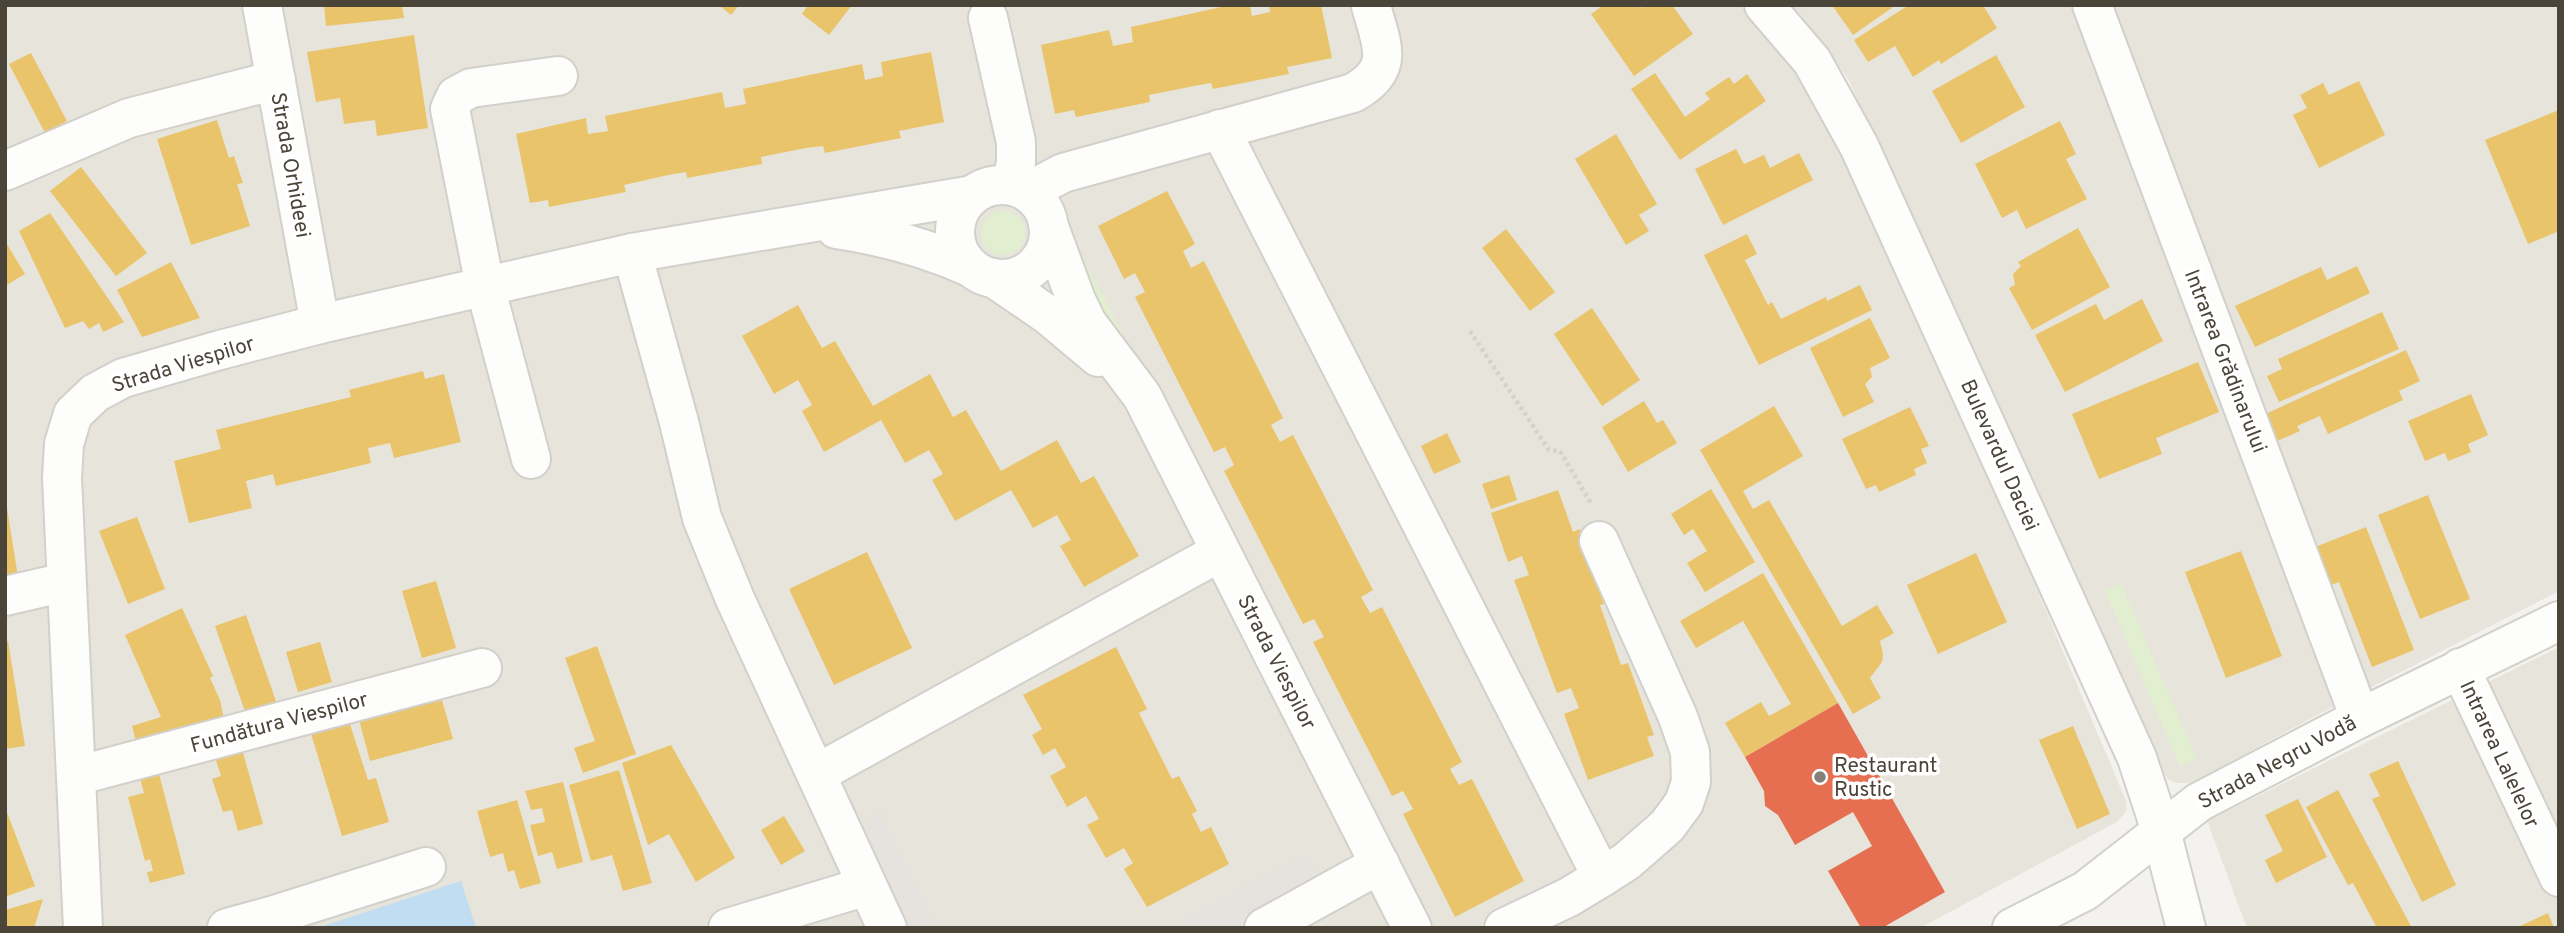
<svg xmlns="http://www.w3.org/2000/svg" width="2564" height="933" font-family="Overpass,sans-serif">
<style>
.residential{fill:#e7e4dc}
.green{fill:#e1eecf}
.parking{fill:#e6e3df}
.water{fill:#c0ddf1}
.homes{fill:#e9c46a}
.shops{fill:#e76f51}
.lines{fill:none;stroke-linecap:round;stroke-linejoin:round}
.minor-casing{stroke:#d2d0cb;stroke-width:42}
.path{stroke:#d3d2cc;stroke-width:4.5;stroke-dasharray:3.5 3.5;stroke-linecap:butt}
.minor{stroke:#fdfdfc;stroke-width:38}
.poi-dot{fill:#868178;stroke:#fff;stroke-width:2.5}
.labels{text-anchor:middle;stroke-width:7;stroke-linejoin:round;paint-order:stroke}
.street-label{font-size:21px;fill:#4b4439;stroke:#fff}
.poi-label{font-size:21px;fill:#4b4439;stroke:#fff;text-anchor:start}
</style>
<rect width="100%" height="100%" fill="#f4f2ee"/>
<g class="residential">
<polygon points="5,5 1741,5 1780,49 1797,75 1845,160 1961,409 2126,801 2127,810 2117,822 1920,928 5,928"/>
<polygon points="1788,5 2559,5 2559,591 2319,714 2201,778 2189,783 2176,783 2168,779 2160,767 1848,79 1824,45"/>
<polygon points="2559,647 2559,928 2247,928 2207,821"/>
</g>
<g class="green">
<circle cx="1003" cy="233" r="22"/>
<polygon points="1072,236 1150,385 1103,324"/>
<polygon points="2121,584 2197,759 2180,767 2105,591"/>
</g>
<g class="parking">
<polygon points="879,808 937,928 901,928 859,838"/>
<polygon points="1300,854 1325,875 1233,928 1171,928"/>
</g>
<polygon class="water" points="461,881 476,928 317,928"/>
<g class="homes">
<polygon points="324,5 402,5 404,18 326,26"/>
<polygon points="719,5 739,5 731,15"/>
<polygon points="808,5 852,5 829,35 802,14"/>
<polygon points="1230,5 1250,5 1252,16 1270,12 1269,5 1321,5 1332,58 1287,67 1289,74 1213,89 1211,83 1194,86 1149,95 1150,102 1076,117 1074,110 1055,114 1041,45 1109,30 1113,46 1133,42 1131,27"/>
<polygon points="1604,5 1640,5 1642,8 1646,5 1672,5 1693,34 1634,76 1591,14"/>
<polygon points="1832,5 1896,5 1853,35"/>
<polygon points="1909,5 1983,5 1997,28 1941,64 1939,60 1913,77 1895,46 1868,62 1854,40"/>
<polygon points="414,35 428,128 377,136 375,120 344,124 340,98 316,102 307,52"/>
<polygon points="931,52 944,122 899,131 901,138 825,153 823,146 806,148 761,157 762,164 687,178 686,172 668,175 624,185 626,192 549,207 548,200 530,203 516,134 586,118 588,134 608,131 605,116 722,92 725,108 746,104 743,89 862,64 865,80 883,76 881,62"/>
<polygon points="31,53 67,121 45,133 9,64"/>
<polygon points="1996,55 2025,107 1961,143 1932,91"/>
<polygon points="1655,73 1685,117 1710,99 1705,93 1729,77 1734,84 1747,74 1766,101 1680,160 1631,89"/>
<polygon points="2359,81 2385,135 2319,168 2293,115 2307,108 2300,95 2323,83 2329,95"/>
<polygon points="2559,110 2559,231 2528,244 2485,140"/>
<polygon points="217,120 229,158 234,156 243,183 237,184 250,226 191,245 157,139"/>
<polygon points="2060,121 2076,154 2066,159 2087,199 2026,229 2017,210 2002,218 1975,164"/>
<polygon points="1616,134 1657,204 1639,215 1649,231 1626,245 1575,159"/>
<polygon points="1736,149 1744,164 1764,155 1770,168 1799,153 1813,180 1723,225 1695,169"/>
<polygon points="81,167 147,253 116,276 50,191"/>
<polygon points="1167,191 1195,244 1183,251 1191,268 1204,261 1283,418 1271,425 1280,442 1293,435 1373,590 1361,597 1370,613 1382,607 1462,762 1450,769 1459,785 1472,779 1524,881 1455,917 1403,814 1413,809 1403,791 1392,796 1313,642 1324,637 1314,619 1303,624 1224,471 1234,465 1225,447 1214,452 1135,297 1145,292 1135,273 1124,279 1098,226"/>
<polygon points="50,213 124,322 103,332 99,323 89,329 83,321 65,328 19,231"/>
<polygon points="2078,228 2110,287 2032,330 2009,288 2015,285 2013,274 2021,266 2018,262"/>
<polygon points="1506,229 1555,292 1530,311 1482,248"/>
<polygon points="1747,234 1757,254 1745,260 1768,305 1772,302 1781,319 1826,297 1827,301 1860,285 1872,310 1759,365 1704,255"/>
<polygon points="5,241 25,274 5,286"/>
<polygon points="171,262 200,318 142,337 117,290"/>
<polygon points="2357,266 2370,293 2255,347 2235,306 2321,267 2327,280"/>
<polygon points="2142,299 2163,341 2065,392 2035,335 2096,304 2104,320"/>
<polygon points="798,305 822,348 835,341 873,406 930,374 953,417 966,410 1001,471 1057,440 1081,483 1094,476 1139,556 1084,587 1060,546 1071,540 1057,515 1033,528 1011,490 955,521 932,480 943,474 929,450 905,463 881,420 824,452 802,411 812,405 798,380 774,394 742,336"/>
<polygon points="1592,308 1640,380 1602,406 1554,334"/>
<polygon points="2382,312 2399,349 2279,402 2267,376 2282,369 2278,359"/>
<polygon points="1870,318 1890,358 1870,368 1872,377 1865,384 1874,402 1843,417 1810,348"/>
<polygon points="2406,350 2420,381 2399,391 2403,400 2328,434 2320,416 2297,426 2300,431 2273,443 2261,416"/>
<polygon points="2198,362 2219,412 2156,438 2162,454 2099,479 2072,414"/>
<polygon points="423,371 425,379 444,374 461,442 394,458 390,443 368,448 371,463 276,486 273,474 246,481 252,508 189,523 174,461 221,449 216,430 351,397 349,390"/>
<polygon points="2471,394 2488,435 2468,444 2471,452 2448,461 2445,453 2425,461 2408,421"/>
<polygon points="1644,401 1657,423 1663,420 1677,443 1628,472 1602,427"/>
<polygon points="1774,406 1803,456 1743,491 1753,509 1769,500 1842,626 1877,605 1894,633 1880,641 1883,654 1882,662 1870,678 1881,698 1853,714 1700,450"/>
<polygon points="1910,407 1929,446 1921,449 1927,463 1914,469 1916,475 1879,492 1876,485 1866,489 1842,439"/>
<polygon points="1447,433 1461,462 1434,474 1421,446"/>
<polygon points="1509,475 1517,500 1491,509 1482,484"/>
<polygon points="1711,489 1755,562 1705,592 1687,563 1707,551 1693,529 1684,535 1671,514"/>
<polygon points="1558,490 1573,532 1580,529 1607,603 1600,605 1606,622 1621,665 1628,663 1654,735 1647,737 1654,756 1588,780 1564,714 1579,708 1571,688 1557,693 1514,580 1529,575 1522,556 1508,562 1491,513"/>
<polygon points="5,495 18,577 5,579"/>
<polygon points="2428,495 2470,599 2420,619 2378,515"/>
<polygon points="137,517 165,589 128,604 99,531"/>
<polygon points="2366,527 2414,650 2372,667 2339,582 2320,589 2305,551"/>
<polygon points="2241,551 2282,656 2226,678 2185,572"/>
<polygon points="867,552 912,648 834,685 789,589"/>
<polygon points="1976,553 2007,622 1938,654 1907,585"/>
<polygon points="1763,573 1838,703 1745,757 1725,723 1761,702 1769,716 1791,704 1743,621 1696,648 1680,621"/>
<polygon points="436,581 456,648 422,658 402,591"/>
<polygon points="182,608 213,676 210,678 220,700 224,719 139,752 132,726 161,717 125,635"/>
<polygon points="246,615 278,707 247,717 215,626"/>
<polygon points="5,641 8,641 25,746 5,749"/>
<polygon points="320,642 332,682 298,692 286,652"/>
<polygon points="597,646 636,754 583,773 574,748 595,741 565,658"/>
<polygon points="1116,647 1147,709 1139,713 1172,779 1179,776 1197,811 1192,814 1201,832 1211,827 1229,864 1147,907 1124,869 1133,863 1124,848 1106,858 1087,825 1099,819 1086,796 1067,807 1050,776 1066,767 1055,748 1043,755 1032,735 1042,729 1023,695"/>
<polygon points="440,693 453,739 370,761 358,716"/>
<polygon points="347,715 368,780 376,778 389,822 342,836 309,727"/>
<polygon points="2073,726 2110,814 2077,829 2039,740"/>
<polygon points="671,745 735,858 696,882 669,834 648,845 622,763"/>
<polygon points="242,749 263,824 238,831 232,810 223,812 212,779 221,776 215,757"/>
<polygon points="2398,761 2456,885 2422,902 2372,799 2380,796 2369,774"/>
<polygon points="158,770 185,874 150,883 147,872 153,871 150,859 145,861 128,797 144,793 139,775"/>
<polygon points="619,770 652,883 623,891 612,855 591,861 569,785"/>
<polygon points="563,782 583,862 557,869 552,852 538,856 530,825 545,822 542,808 531,810 525,791"/>
<polygon points="2338,790 2412,928 2377,928 2353,883 2348,885 2306,807"/>
<polygon points="2298,799 2327,857 2276,883 2265,860 2283,851 2265,815"/>
<polygon points="517,800 541,883 520,889 514,870 508,872 503,853 490,857 477,811"/>
<polygon points="5,807 35,886 5,897"/>
<polygon points="784,816 805,851 781,865 761,830"/>
<polygon points="43,899 34,928 5,928 5,910"/>
<polygon points="2548,913 2554,928 2516,928"/>
</g>
<polygon class="shops" points="1838,703 1945,892 1882,928 1861,928 1828,871 1872,846 1853,812 1795,845 1778,815 1765,806 1764,791 1745,757"/>
<g class="lines">
<defs>
<g id="minor">
<polyline points="262,5 320,324"/>
<polyline points="1764,5 1812,61 1859,146 2137,758 2161,831 2186,928"/>
<polyline points="2092,5 2360,718"/>
<polyline points="988,18 1016,142 1016,163 1011,185"/>
<polyline points="1220,129 1602,877 1569,897 1504,928"/>
<polyline points="5,171 129,118 276,80"/>
<circle cx="1002" cy="232" r="47"/>
<path d="M1033,196l13,-14 17,-9 290,-80c43,-24 29,-47 18,-87"/>
<polyline points="1048,224 1076,300 1087,323 1142,396 1412,928"/>
<path d="M836,229c48,7 92,19 136,39"/>
<polyline points="632,253 679,422 702,518 735,599 887,928"/>
<polyline points="994,278 1048,315 1098,357"/>
<polyline points="531,459 485,286 450,109 456,96 471,88 558,76"/>
<polyline points="1599,541 1678,717 1690,752 1691,782 1684,803 1667,826 1627,861 1602,877"/>
<polyline points="5,596 66,582"/>
<polyline points="2460,668 2559,877"/>
<polyline points="818,773 1220,552"/>
<polyline points="76,776 482,668"/>
<polyline points="271,916 426,867"/>
<polyline points="83,928 62,478 64,444 73,414 95,393 123,378 220,350 320,324 632,253 973,195"/>
<polyline points="227,928 271,916 275,928"/>
<polyline points="728,928 867,886"/>
<polyline points="1264,928 1380,864"/>
<polyline points="2012,928 2085,891 2199,802 2360,718 2559,621"/>
</g>
</defs>
<use href="#minor" class="minor-casing"/>
<polyline class="path" points="1470,331 1549,450 1560,451 1592,505"/>
<use href="#minor" class="minor"/>
</g>
<circle class="poi-dot" cx="1820" cy="777" r="7"/>
<g class="labels">
<g class="street-label">
<text transform="translate(291 165) rotate(80)" y="7">Strada Orhideei</text>
<text transform="translate(2226 361) rotate(69)" y="7">Intrarea Grădinarului</text>
<text transform="translate(183 364) rotate(-17)" y="7">Strada Viespilor</text>
<text transform="translate(2000 455) rotate(66)" y="7">Bulevardul Daciei</text>
<text transform="translate(1277 662) rotate(63)" y="7">Strada Viespilor</text>
<text transform="translate(279 722) rotate(-15)" y="7">Fundătura Viespilor</text>
<text transform="translate(2500 754) rotate(65)" y="7">Intrarea Lalelelor</text>
<text transform="translate(2277 762) rotate(-28)" y="7">Strada Negru Vodă</text>
</g>
<g class="poi-label">
<text x="1834" y="772">Restaurant<tspan x="1834" dy="24">Rustic</tspan></text>
</g>
</g>
<rect width="2564" height="933" fill="none" stroke="#4b4439" stroke-width="14"/>
</svg>
